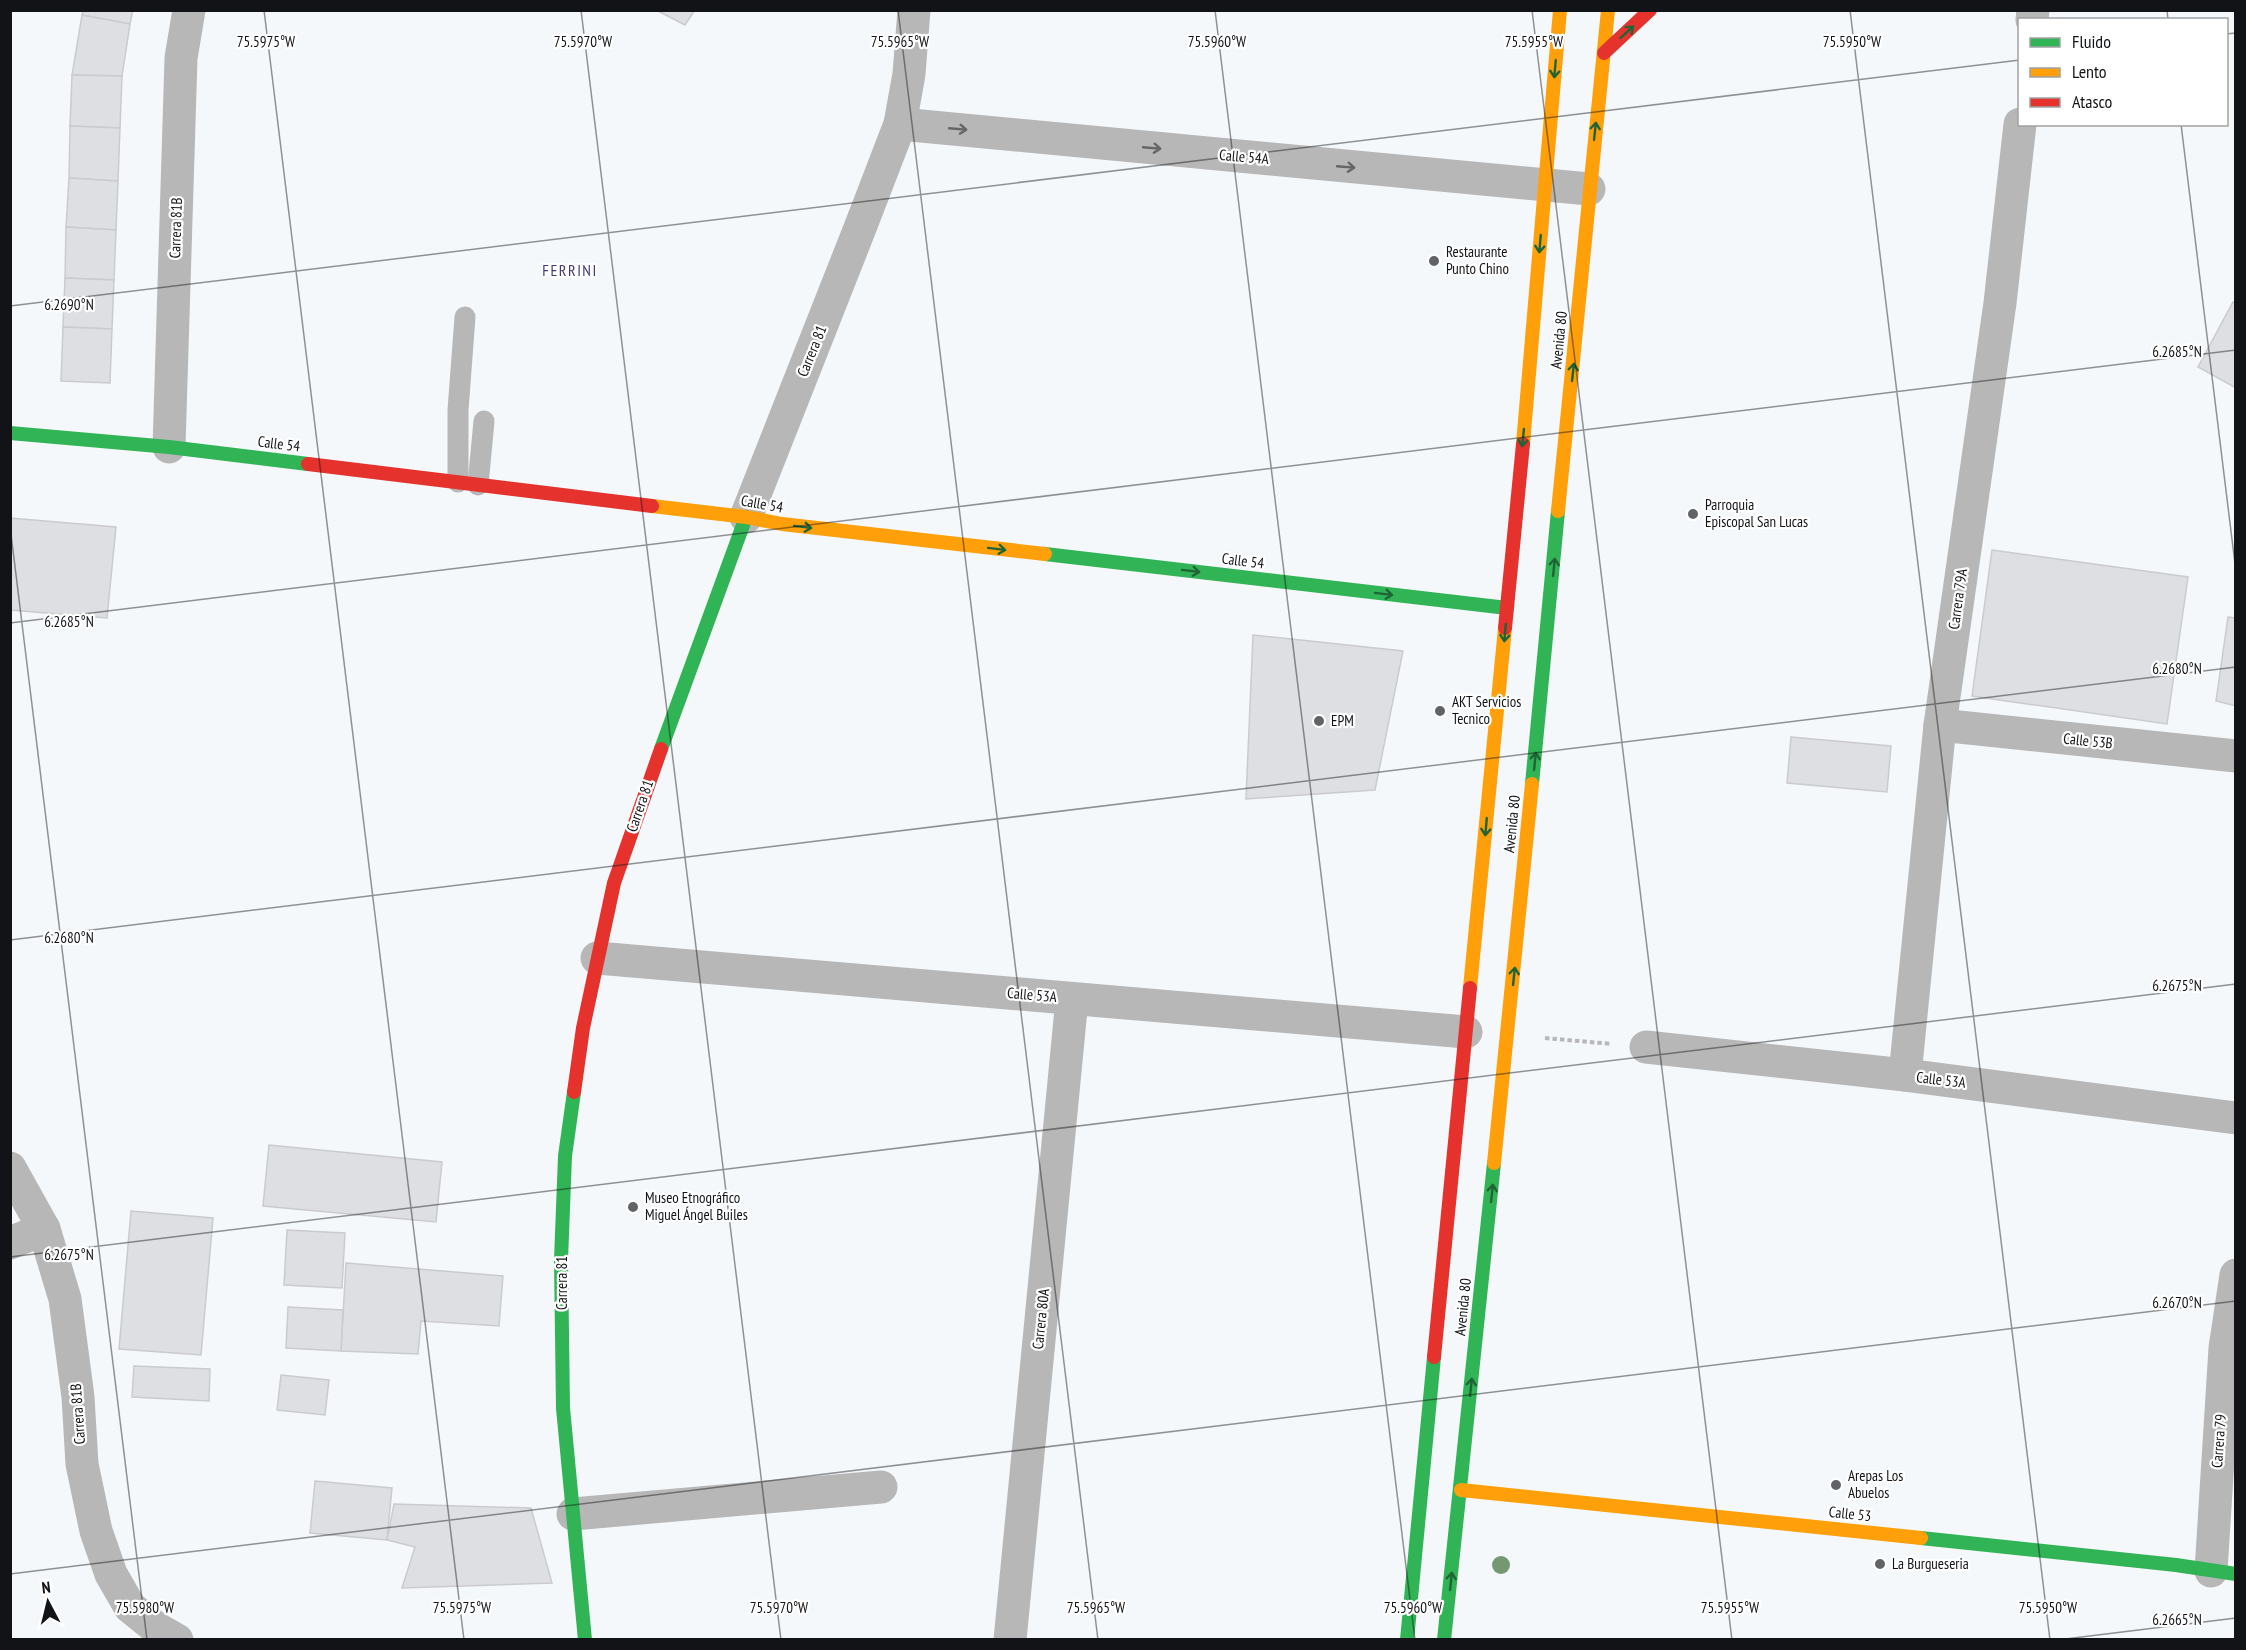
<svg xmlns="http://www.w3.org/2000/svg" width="2246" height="1650" font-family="'PT Sans Narrow',sans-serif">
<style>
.building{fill:#dedfe2;stroke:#cbcbce;stroke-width:1.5}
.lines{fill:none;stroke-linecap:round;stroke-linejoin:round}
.path{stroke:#b8b8ba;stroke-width:4;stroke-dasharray:4.5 3;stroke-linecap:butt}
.lane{stroke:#b8b7b7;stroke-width:21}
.street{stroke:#b8b7b7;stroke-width:33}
.fast{stroke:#30b455;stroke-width:14}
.slow{stroke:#ff9f0a;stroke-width:14}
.jam{stroke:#e5322d;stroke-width:14}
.tree{fill:#749871}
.oneway{stroke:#206436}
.oneway2{stroke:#646566}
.ticks{fill:none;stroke:#111316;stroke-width:1.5;stroke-opacity:0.45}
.poi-dot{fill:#616366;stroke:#fff;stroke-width:2}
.labels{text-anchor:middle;stroke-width:4.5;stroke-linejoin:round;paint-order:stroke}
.street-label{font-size:15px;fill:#111316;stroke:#fff}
.poi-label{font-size:15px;fill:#111316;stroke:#fff;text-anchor:start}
.neighbourhood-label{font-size:16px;letter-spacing:1.5px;fill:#413874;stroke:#fff}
.ticks-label{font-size:15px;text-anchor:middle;fill:#111316;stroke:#fff;stroke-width:4.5;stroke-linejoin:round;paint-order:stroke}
</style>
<rect width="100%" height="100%" fill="#f5f8fb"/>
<g class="building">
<polygon points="83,10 133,10 130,24 82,15"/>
<polygon points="656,10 695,10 685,25"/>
<polygon points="82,15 130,24 122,76 72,75"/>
<polygon points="72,75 122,76 120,128 70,126"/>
<polygon points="70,126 120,128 118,181 69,178"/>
<polygon points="69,178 118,181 116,230 66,227"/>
<polygon points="66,227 116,230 114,280 65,278"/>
<polygon points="65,278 114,280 112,329 63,327"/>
<polygon points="2233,302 2236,303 2236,388 2198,367"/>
<polygon points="63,327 112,329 110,383 61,381"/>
<polygon points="10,518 116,527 107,618 10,610"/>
<polygon points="1992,550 2188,577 2167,724 1972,696"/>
<polygon points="2228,617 2236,618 2236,706 2216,701"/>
<polygon points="1253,635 1403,651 1375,790 1246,799"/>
<polygon points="1791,737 1891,746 1887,792 1787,783"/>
<polygon points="269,1145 442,1162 436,1222 263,1206"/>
<polygon points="131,1211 213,1218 201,1355 119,1349"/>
<polygon points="287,1230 345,1233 342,1288 284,1285"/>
<polygon points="346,1263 503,1276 499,1326 421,1321 418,1354 341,1351"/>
<polygon points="288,1307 343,1310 341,1351 286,1348"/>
<polygon points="134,1366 210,1369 209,1401 132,1397"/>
<polygon points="281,1375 329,1380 325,1415 277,1410"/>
<polygon points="315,1481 392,1488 387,1540 310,1533"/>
<polygon points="394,1504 531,1508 552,1583 402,1588 415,1547 387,1540"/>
</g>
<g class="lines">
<polyline class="path" points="1545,1038 1612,1044"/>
<g class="lane">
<polyline points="458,482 458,410 465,317"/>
<polyline points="478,485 484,421"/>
</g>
<g class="street">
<polyline points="2032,20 2033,10"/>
<polyline points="900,124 1589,189"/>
<polyline points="169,447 181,58 189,10"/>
<polyline points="746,517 860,228 900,124 909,74 914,10"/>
<polyline points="1940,725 2236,756"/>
<polyline points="597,958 1466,1032"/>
<polyline points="1646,1047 1905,1075 2236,1118"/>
<polyline points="1905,1075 1940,725 2000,303 2020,124"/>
<polyline points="10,1168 44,1229 65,1299 78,1397 82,1464 96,1531 111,1574 130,1607 156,1628 177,1640"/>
<polyline points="10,1243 44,1229"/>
<polyline points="573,1514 881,1487"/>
<polyline points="2211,1571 2225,1348 2236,1275"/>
<polyline points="1010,1640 1072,999"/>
</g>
<g class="fast">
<polyline points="10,433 169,447 308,464"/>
<polyline points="1045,554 1507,608"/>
<polyline points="661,749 746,517"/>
<polyline points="1532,784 1558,511"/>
<polyline points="574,1092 565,1156 561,1260 563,1408 585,1640"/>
<polyline points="1921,1538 2176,1565 2236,1574"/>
<polyline points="1407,1640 1434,1357"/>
<polyline points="1444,1640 1494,1163"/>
</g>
<g class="slow">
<polyline points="1523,444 1560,10"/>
<polyline points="652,506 746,517 782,524 1045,554"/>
<polyline points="1558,511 1608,10"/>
<polyline points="1470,988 1505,628"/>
<polyline points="1494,1163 1532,784"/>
<polyline points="1461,1490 1921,1538"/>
</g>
<g class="jam">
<polyline points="1604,53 1650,10"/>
<polyline points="308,464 652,506"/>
<polyline points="1505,628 1523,444"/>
<polyline points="574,1092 583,1028 614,883 661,749"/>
<polyline points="1434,1357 1470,988"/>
</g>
</g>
<circle class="tree" cx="1501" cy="1565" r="9"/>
<defs><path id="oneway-shaft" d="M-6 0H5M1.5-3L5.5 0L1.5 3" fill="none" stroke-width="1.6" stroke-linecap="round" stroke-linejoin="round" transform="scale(1.5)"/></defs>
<g class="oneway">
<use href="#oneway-shaft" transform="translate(1627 32) rotate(-42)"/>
<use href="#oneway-shaft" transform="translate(1555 69) rotate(95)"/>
<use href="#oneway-shaft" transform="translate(1595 131) rotate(-84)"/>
<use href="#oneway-shaft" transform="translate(1540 244) rotate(95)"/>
<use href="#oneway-shaft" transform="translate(1573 372) rotate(-84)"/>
<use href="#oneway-shaft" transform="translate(1523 438) rotate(96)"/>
<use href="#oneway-shaft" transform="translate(803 527) rotate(7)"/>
<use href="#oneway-shaft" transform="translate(997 549) rotate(7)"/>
<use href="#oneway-shaft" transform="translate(1554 567) rotate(-84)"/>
<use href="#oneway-shaft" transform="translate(1191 571) rotate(7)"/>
<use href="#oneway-shaft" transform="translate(1384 594) rotate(7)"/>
<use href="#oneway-shaft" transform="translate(1505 633) rotate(95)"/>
<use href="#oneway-shaft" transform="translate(1535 761) rotate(-84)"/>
<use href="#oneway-shaft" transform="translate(1486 827) rotate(95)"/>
<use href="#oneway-shaft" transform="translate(1514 976) rotate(-84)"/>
<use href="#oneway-shaft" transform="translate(1492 1193) rotate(-84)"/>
<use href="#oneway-shaft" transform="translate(1471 1387) rotate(-84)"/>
<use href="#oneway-shaft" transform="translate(1451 1581) rotate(-84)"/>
</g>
<g class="oneway2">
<use href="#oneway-shaft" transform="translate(958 129) rotate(5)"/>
<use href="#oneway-shaft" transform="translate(1152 148) rotate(5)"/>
<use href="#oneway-shaft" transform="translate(1346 167) rotate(5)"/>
</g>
<path class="ticks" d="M264,10l200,1630M581,10l200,1630M898,10l200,1630M1215,10l200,1630M1532,10l200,1630M1850,10l200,1630M2167,10l1,10M2226,34l10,-1M2181,124l55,448M10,306l2010,-246M10,526l137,1114M10,623l2226,-273M10,940l2226,-273M10,1257l2226,-273M10,1574l2226,-273M2057,1640l179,-22"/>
<g class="poi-dot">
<circle cx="1434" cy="261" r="6"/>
<circle cx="1693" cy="514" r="6"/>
<circle cx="1440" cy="711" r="6"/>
<circle cx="1319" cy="721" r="6"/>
<circle cx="633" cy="1207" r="6"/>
<circle cx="1836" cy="1485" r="6"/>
<circle cx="1880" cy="1564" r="6"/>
</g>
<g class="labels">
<g class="street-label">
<text transform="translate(1244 157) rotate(5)" y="5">Calle 54A</text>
<text transform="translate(176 228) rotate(-88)" y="5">Carrera 81B</text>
<text transform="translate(1559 340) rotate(-84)" y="5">Avenida 80</text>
<text transform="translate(812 351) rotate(-68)" y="5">Carrera 81</text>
<text transform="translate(279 444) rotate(7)" y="5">Calle 54</text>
<text transform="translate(762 504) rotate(10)" y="5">Calle 54</text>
<text transform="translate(1243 561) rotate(7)" y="5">Calle 54</text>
<text transform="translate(1958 599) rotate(-82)" y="5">Carrera 79A</text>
<text transform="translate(2088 741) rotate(6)" y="5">Calle 53B</text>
<text transform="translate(640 806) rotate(-71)" y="5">Carrera 81</text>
<text transform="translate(1512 824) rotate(-84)" y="5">Avenida 80</text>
<text transform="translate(1032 995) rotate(5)" y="5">Calle 53A</text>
<text transform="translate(1941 1080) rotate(7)" y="5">Calle 53A</text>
<text transform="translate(562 1283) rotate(-90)" y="5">Carrera 81</text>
<text transform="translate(1463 1307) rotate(-84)" y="5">Avenida 80</text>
<text transform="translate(1041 1319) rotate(-84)" y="5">Carrera 80A</text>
<text transform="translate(78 1414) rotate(-94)" y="5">Carrera 81B</text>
<text transform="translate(2219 1441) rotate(-86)" y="5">Carrera 79</text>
<text transform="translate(1850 1514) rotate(6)" y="5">Calle 53</text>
</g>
<g class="poi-label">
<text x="1446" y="257">Restaurante<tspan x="1446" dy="17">Punto Chino</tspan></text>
<text x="1705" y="510">Parroquia<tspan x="1705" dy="17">Episcopal San Lucas</tspan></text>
<text x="1452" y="707">AKT Servicios<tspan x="1452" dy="17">Tecnico</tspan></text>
<text x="1331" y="726">EPM</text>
<text x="645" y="1203">Museo Etnográfico<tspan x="645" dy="17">Miguel Ángel Builes</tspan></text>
<text x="1848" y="1481">Arepas Los<tspan x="1848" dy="17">Abuelos</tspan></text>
<text x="1892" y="1569">La Burgueseria</text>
</g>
<g class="neighbourhood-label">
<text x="570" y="276">FERRINI</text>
</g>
</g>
<g class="ticks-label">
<text x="266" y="47">75.5975°W</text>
<text x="583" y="47">75.5970°W</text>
<text x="900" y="47">75.5965°W</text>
<text x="1217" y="47">75.5960°W</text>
<text x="1534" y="47">75.5955°W</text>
<text x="1852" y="47">75.5950°W</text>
<text x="69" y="310">6.2690°N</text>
<text x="2177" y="357">6.2685°N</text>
<text x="69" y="627">6.2685°N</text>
<text x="2177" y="674">6.2680°N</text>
<text x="69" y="943">6.2680°N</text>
<text x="2177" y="991">6.2675°N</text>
<text x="69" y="1260">6.2675°N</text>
<text x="2177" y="1308">6.2670°N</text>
<text x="145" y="1613">75.5980°W</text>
<text x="462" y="1613">75.5975°W</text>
<text x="779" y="1613">75.5970°W</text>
<text x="1096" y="1613">75.5965°W</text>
<text x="1413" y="1613">75.5960°W</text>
<text x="1730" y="1613">75.5955°W</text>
<text x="2048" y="1613">75.5950°W</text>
<text x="2177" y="1625">6.2665°N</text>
</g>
<rect width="2246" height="1650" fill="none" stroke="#111316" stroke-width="24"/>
<rect x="2018" y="18" width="210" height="108" fill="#ffffff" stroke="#a0a1a2" stroke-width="1.5"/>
<rect x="2030" y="38" width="30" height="9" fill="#30b455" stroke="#a0a1a2" stroke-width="1.5"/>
<text x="2072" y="48" font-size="18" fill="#111316">Fluido</text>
<rect x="2030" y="68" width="30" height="9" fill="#ff9f0a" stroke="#a0a1a2" stroke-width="1.5"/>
<text x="2072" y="78" font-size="18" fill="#111316">Lento</text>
<rect x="2030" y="98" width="30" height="9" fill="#e5322d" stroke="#a0a1a2" stroke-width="1.5"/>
<text x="2072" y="108" font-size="18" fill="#111316">Atasco</text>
<g transform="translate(48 1602) rotate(353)" stroke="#ffffff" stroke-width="4.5" paint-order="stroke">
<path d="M0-4.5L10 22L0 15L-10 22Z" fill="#111316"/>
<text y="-9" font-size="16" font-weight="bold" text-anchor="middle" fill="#111316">N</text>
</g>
</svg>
